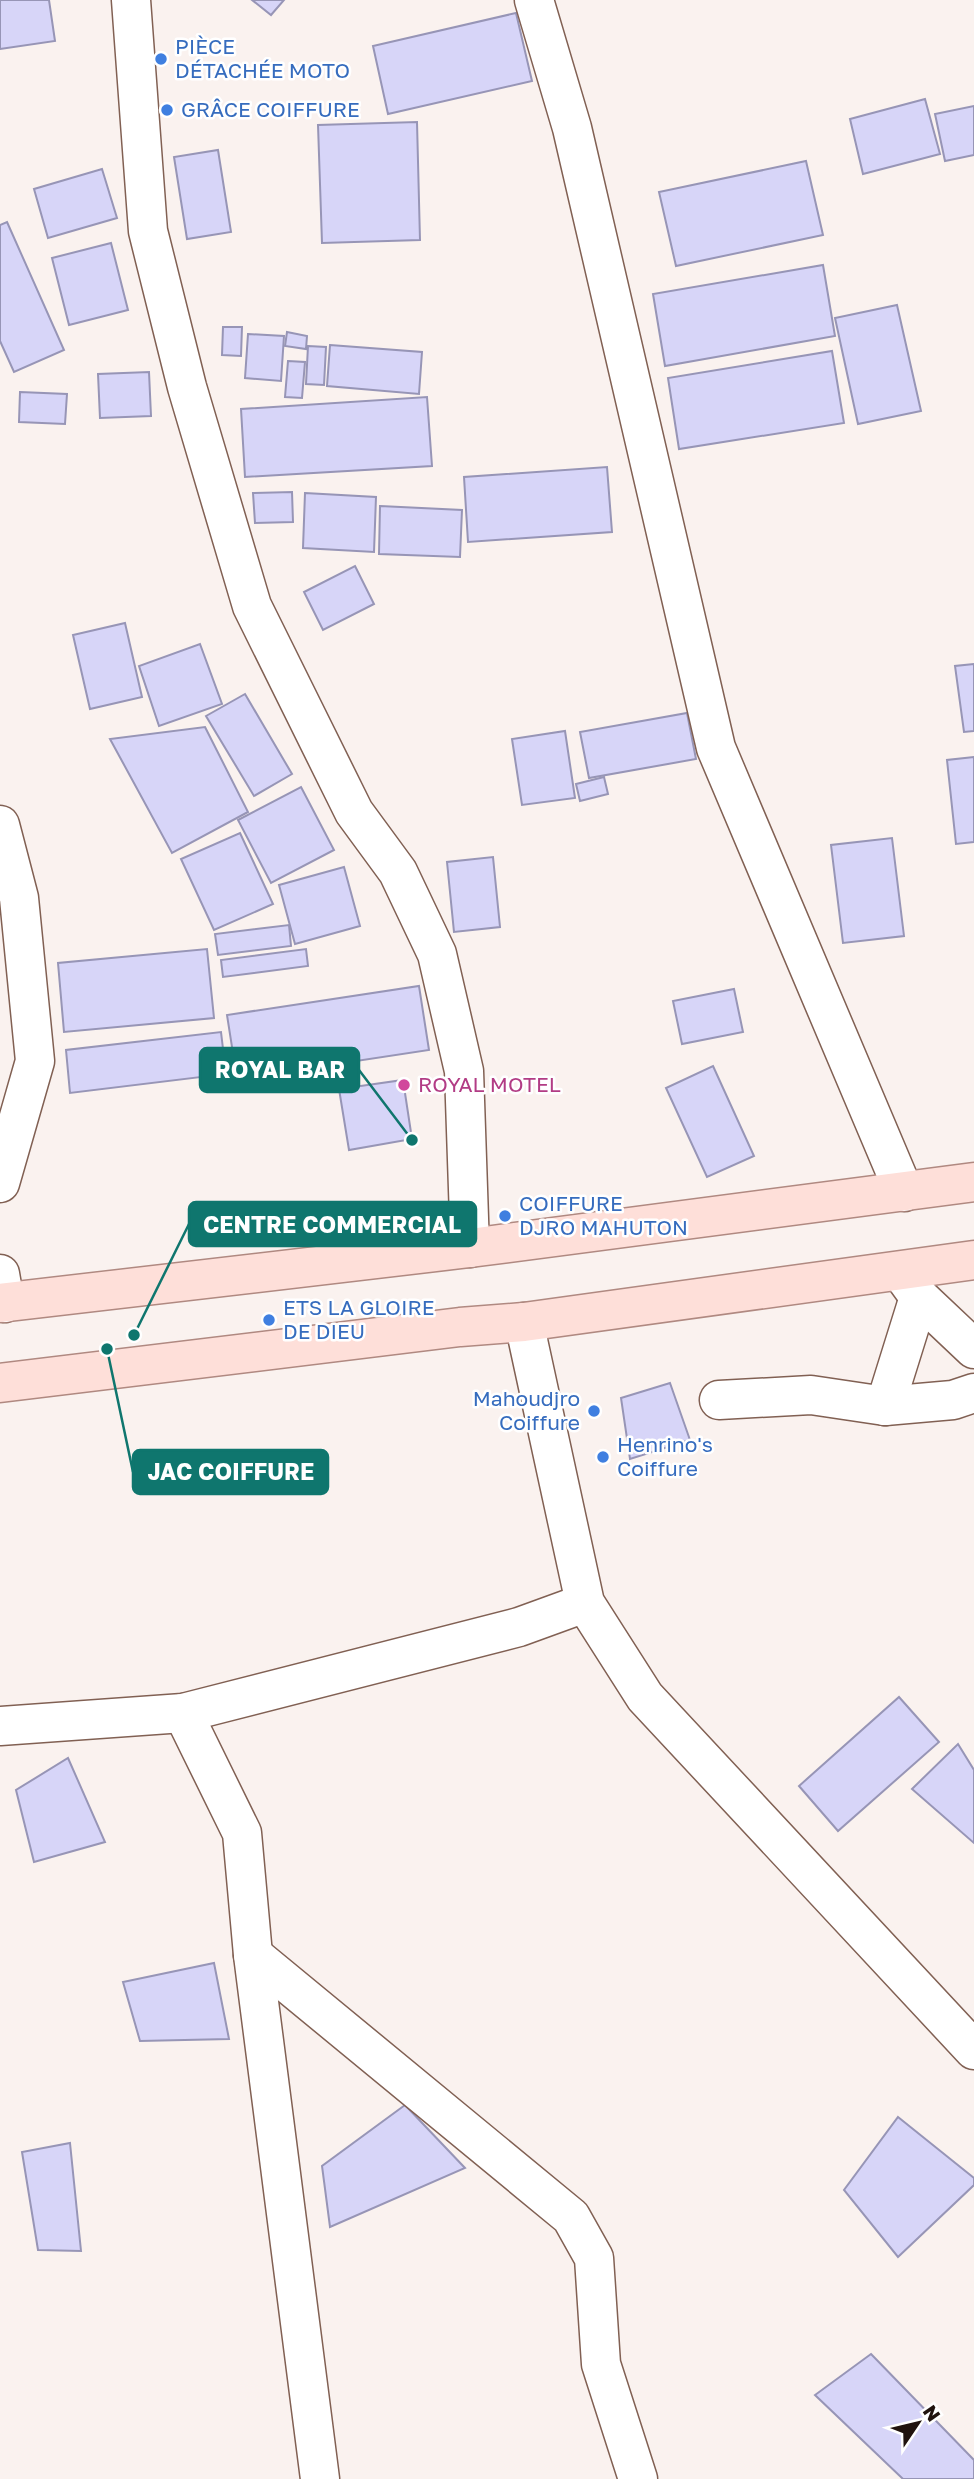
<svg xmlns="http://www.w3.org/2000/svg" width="974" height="2479" font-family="'Golos Text',sans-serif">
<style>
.building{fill:#d7d5f8;stroke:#9795b6;stroke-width:2}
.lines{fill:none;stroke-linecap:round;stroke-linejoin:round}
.minor-casing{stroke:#816053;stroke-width:41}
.primary-casing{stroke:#b08981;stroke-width:41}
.minor{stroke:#fff;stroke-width:38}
.primary{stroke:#fedfd9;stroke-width:38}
.shop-dot{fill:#3f7fe0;stroke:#fff;stroke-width:2.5}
.hotel-dot{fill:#d1479c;stroke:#fff;stroke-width:2.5}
.labels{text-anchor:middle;stroke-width:5;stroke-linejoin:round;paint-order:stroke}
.shop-label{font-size:21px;fill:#366cbe;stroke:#fff;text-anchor:start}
.hotel-label{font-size:21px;fill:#b23c85;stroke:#fff;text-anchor:start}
.leader{fill:none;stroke:#0f766e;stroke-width:2.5}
.callout-dot{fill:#0f766e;stroke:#fff;stroke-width:2.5}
.callout{fill:#0f766e;stroke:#0f766e;stroke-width:2.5}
.callout-label{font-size:23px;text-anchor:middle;font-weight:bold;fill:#fff}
</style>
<rect width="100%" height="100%" fill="#faf2ef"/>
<g class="building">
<polygon points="0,0 49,0 55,41 0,49"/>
<polygon points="252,0 284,0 271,15"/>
<polygon points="516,13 532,81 388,114 373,46"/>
<polygon points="925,99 940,154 863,174 850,119"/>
<polygon points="974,106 974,155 945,161 935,114"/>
<polygon points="417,122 420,240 322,243 318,125"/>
<polygon points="218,150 231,232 187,239 174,157"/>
<polygon points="806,161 823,235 676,266 659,192"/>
<polygon points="102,169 117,218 48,238 34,189"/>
<polygon points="7,222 64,350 14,372 0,341 0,225"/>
<polygon points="111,243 128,310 69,325 52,258"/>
<polygon points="823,265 835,336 665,366 653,294"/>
<polygon points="897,305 921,411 858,424 835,318"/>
<polygon points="223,327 242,327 241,356 222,355"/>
<polygon points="287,332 307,336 306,349 285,346"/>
<polygon points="248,334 284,336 281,381 245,378"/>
<polygon points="330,345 422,352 419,394 327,386"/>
<polygon points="308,346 326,347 324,385 306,384"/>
<polygon points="832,351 844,423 679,449 668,378"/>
<polygon points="288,361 305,362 302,398 285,397"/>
<polygon points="149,372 151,416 100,418 98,374"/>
<polygon points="20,392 67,394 65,424 19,422"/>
<polygon points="427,397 432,466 245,477 241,409"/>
<polygon points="607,467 612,532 468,542 464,477"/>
<polygon points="292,492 293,522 255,523 253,493"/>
<polygon points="305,493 376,497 374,552 303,548"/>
<polygon points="380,506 462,510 460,557 379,554"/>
<polygon points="355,566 374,604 323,630 304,592"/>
<polygon points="125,623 142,697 90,709 73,635"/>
<polygon points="200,644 222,704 159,726 139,666"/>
<polygon points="974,664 974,731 964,732 955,666"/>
<polygon points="245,694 292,774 254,796 206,716"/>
<polygon points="687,713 696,759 589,778 580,732"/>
<polygon points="205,727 248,812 172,853 110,739"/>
<polygon points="565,731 575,798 522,805 512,739"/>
<polygon points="974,757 974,842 956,844 947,760"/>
<polygon points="604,777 608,794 580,801 576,784"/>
<polygon points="301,787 334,850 271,883 238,820"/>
<polygon points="240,833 273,904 214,930 181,859"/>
<polygon points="892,838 904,936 843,943 831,845"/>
<polygon points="493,857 500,927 454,932 447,862"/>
<polygon points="344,867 360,926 295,944 279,885"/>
<polygon points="289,925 291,946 218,955 215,934"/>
<polygon points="207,949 214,1018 64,1032 58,963"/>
<polygon points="306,949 308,966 223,977 221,960"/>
<polygon points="419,986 429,1050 237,1079 227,1015"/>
<polygon points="734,989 743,1032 682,1044 673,1001"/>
<polygon points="221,1032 226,1074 70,1093 66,1050"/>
<polygon points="713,1066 754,1156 707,1177 666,1088"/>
<polygon points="403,1080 412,1139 349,1150 339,1089"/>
<polygon points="670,1383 690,1440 630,1459 621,1398"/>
<polygon points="899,1697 939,1742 838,1831 799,1786"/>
<polygon points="958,1744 974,1770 974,1843 912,1789"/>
<polygon points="68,1758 105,1842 34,1862 16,1790"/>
<polygon points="214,1963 229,2039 140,2041 123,1982"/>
<polygon points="405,2105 465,2168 330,2227 322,2166"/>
<polygon points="898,2117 974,2178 974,2185 898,2257 844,2190"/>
<polygon points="70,2143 81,2251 38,2250 22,2152"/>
<polygon points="871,2354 974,2460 974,2479 903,2479 815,2395"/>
</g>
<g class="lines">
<defs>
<g id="minor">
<polyline points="131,0 148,231 187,387 252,606 354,812 398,872 437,954 464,1071 470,1248"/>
<polyline points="534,0 572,128 716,748 904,1192"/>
<polyline points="0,825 19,898 35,1061 0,1183"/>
<polyline points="0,1274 5,1303"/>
<polyline points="906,1279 919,1297 974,1349"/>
<polyline points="524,1322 585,1603 645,1697 974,2050"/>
<polyline points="719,1400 811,1395 885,1406 953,1400 974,1393"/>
<polyline points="885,1406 919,1297"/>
<polyline points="183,1713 242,1833 253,1955 320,2479"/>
<polyline points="0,1726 183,1713 519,1627 585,1603"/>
<polyline points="253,1955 571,2217 594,2258 601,2364 638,2479"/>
</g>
<g id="primary">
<polyline points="0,1303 470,1248 974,1182"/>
<polyline points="0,1383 460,1327 524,1322 974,1260"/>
</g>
</defs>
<use href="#minor" class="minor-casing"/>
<use href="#primary" class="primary-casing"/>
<use href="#minor" class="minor"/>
<use href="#primary" class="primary"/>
</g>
<g class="shop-dot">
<circle cx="161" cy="59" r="7"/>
<circle cx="167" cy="110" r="7"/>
<circle cx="505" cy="1216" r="7"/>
<circle cx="269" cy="1320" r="7"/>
<circle cx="594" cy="1411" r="7"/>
<circle cx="603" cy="1457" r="7"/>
</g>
<circle class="hotel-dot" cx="404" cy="1085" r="7"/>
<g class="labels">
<g class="shop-label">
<text x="175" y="54">PIÈCE<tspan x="175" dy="24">DÉTACHÉE MOTO</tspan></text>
<text x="181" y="117">GRÂCE COIFFURE</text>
<text x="519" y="1211">COIFFURE<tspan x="519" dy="24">DJRO MAHUTON</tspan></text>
<text x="283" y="1315">ETS LA GLOIRE<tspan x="283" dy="24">DE DIEU</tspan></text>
<text x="580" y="1406" text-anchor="end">Mahoudjro<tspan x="580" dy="24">Coiffure</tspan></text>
<text x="617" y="1452">Henrino's<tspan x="617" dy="24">Coiffure</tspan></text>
</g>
<g class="hotel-label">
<text x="418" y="1092">ROYAL MOTEL</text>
</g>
</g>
<path class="leader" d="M412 1140L359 1070M134 1335L189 1224M107 1349L133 1472"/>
<g class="callout-dot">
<circle cx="412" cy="1140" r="7"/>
<circle cx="134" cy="1335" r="7"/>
<circle cx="107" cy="1349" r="7"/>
</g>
<g class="callout">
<rect x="200" y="1048" width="159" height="44" rx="7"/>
<rect x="189" y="1202" width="287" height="44" rx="7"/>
<rect x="133" y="1450" width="195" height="44" rx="7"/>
</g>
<g class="callout-label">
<text x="280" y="1078">ROYAL BAR</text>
<text x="332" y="1233">CENTRE COMMERCIAL</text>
<text x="231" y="1480">JAC COIFFURE</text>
</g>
<g transform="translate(918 2423) rotate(55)" stroke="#ffffff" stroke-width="5" paint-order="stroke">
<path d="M0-5L12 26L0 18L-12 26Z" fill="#20130e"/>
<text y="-10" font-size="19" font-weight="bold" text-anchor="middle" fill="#20130e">N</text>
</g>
</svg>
